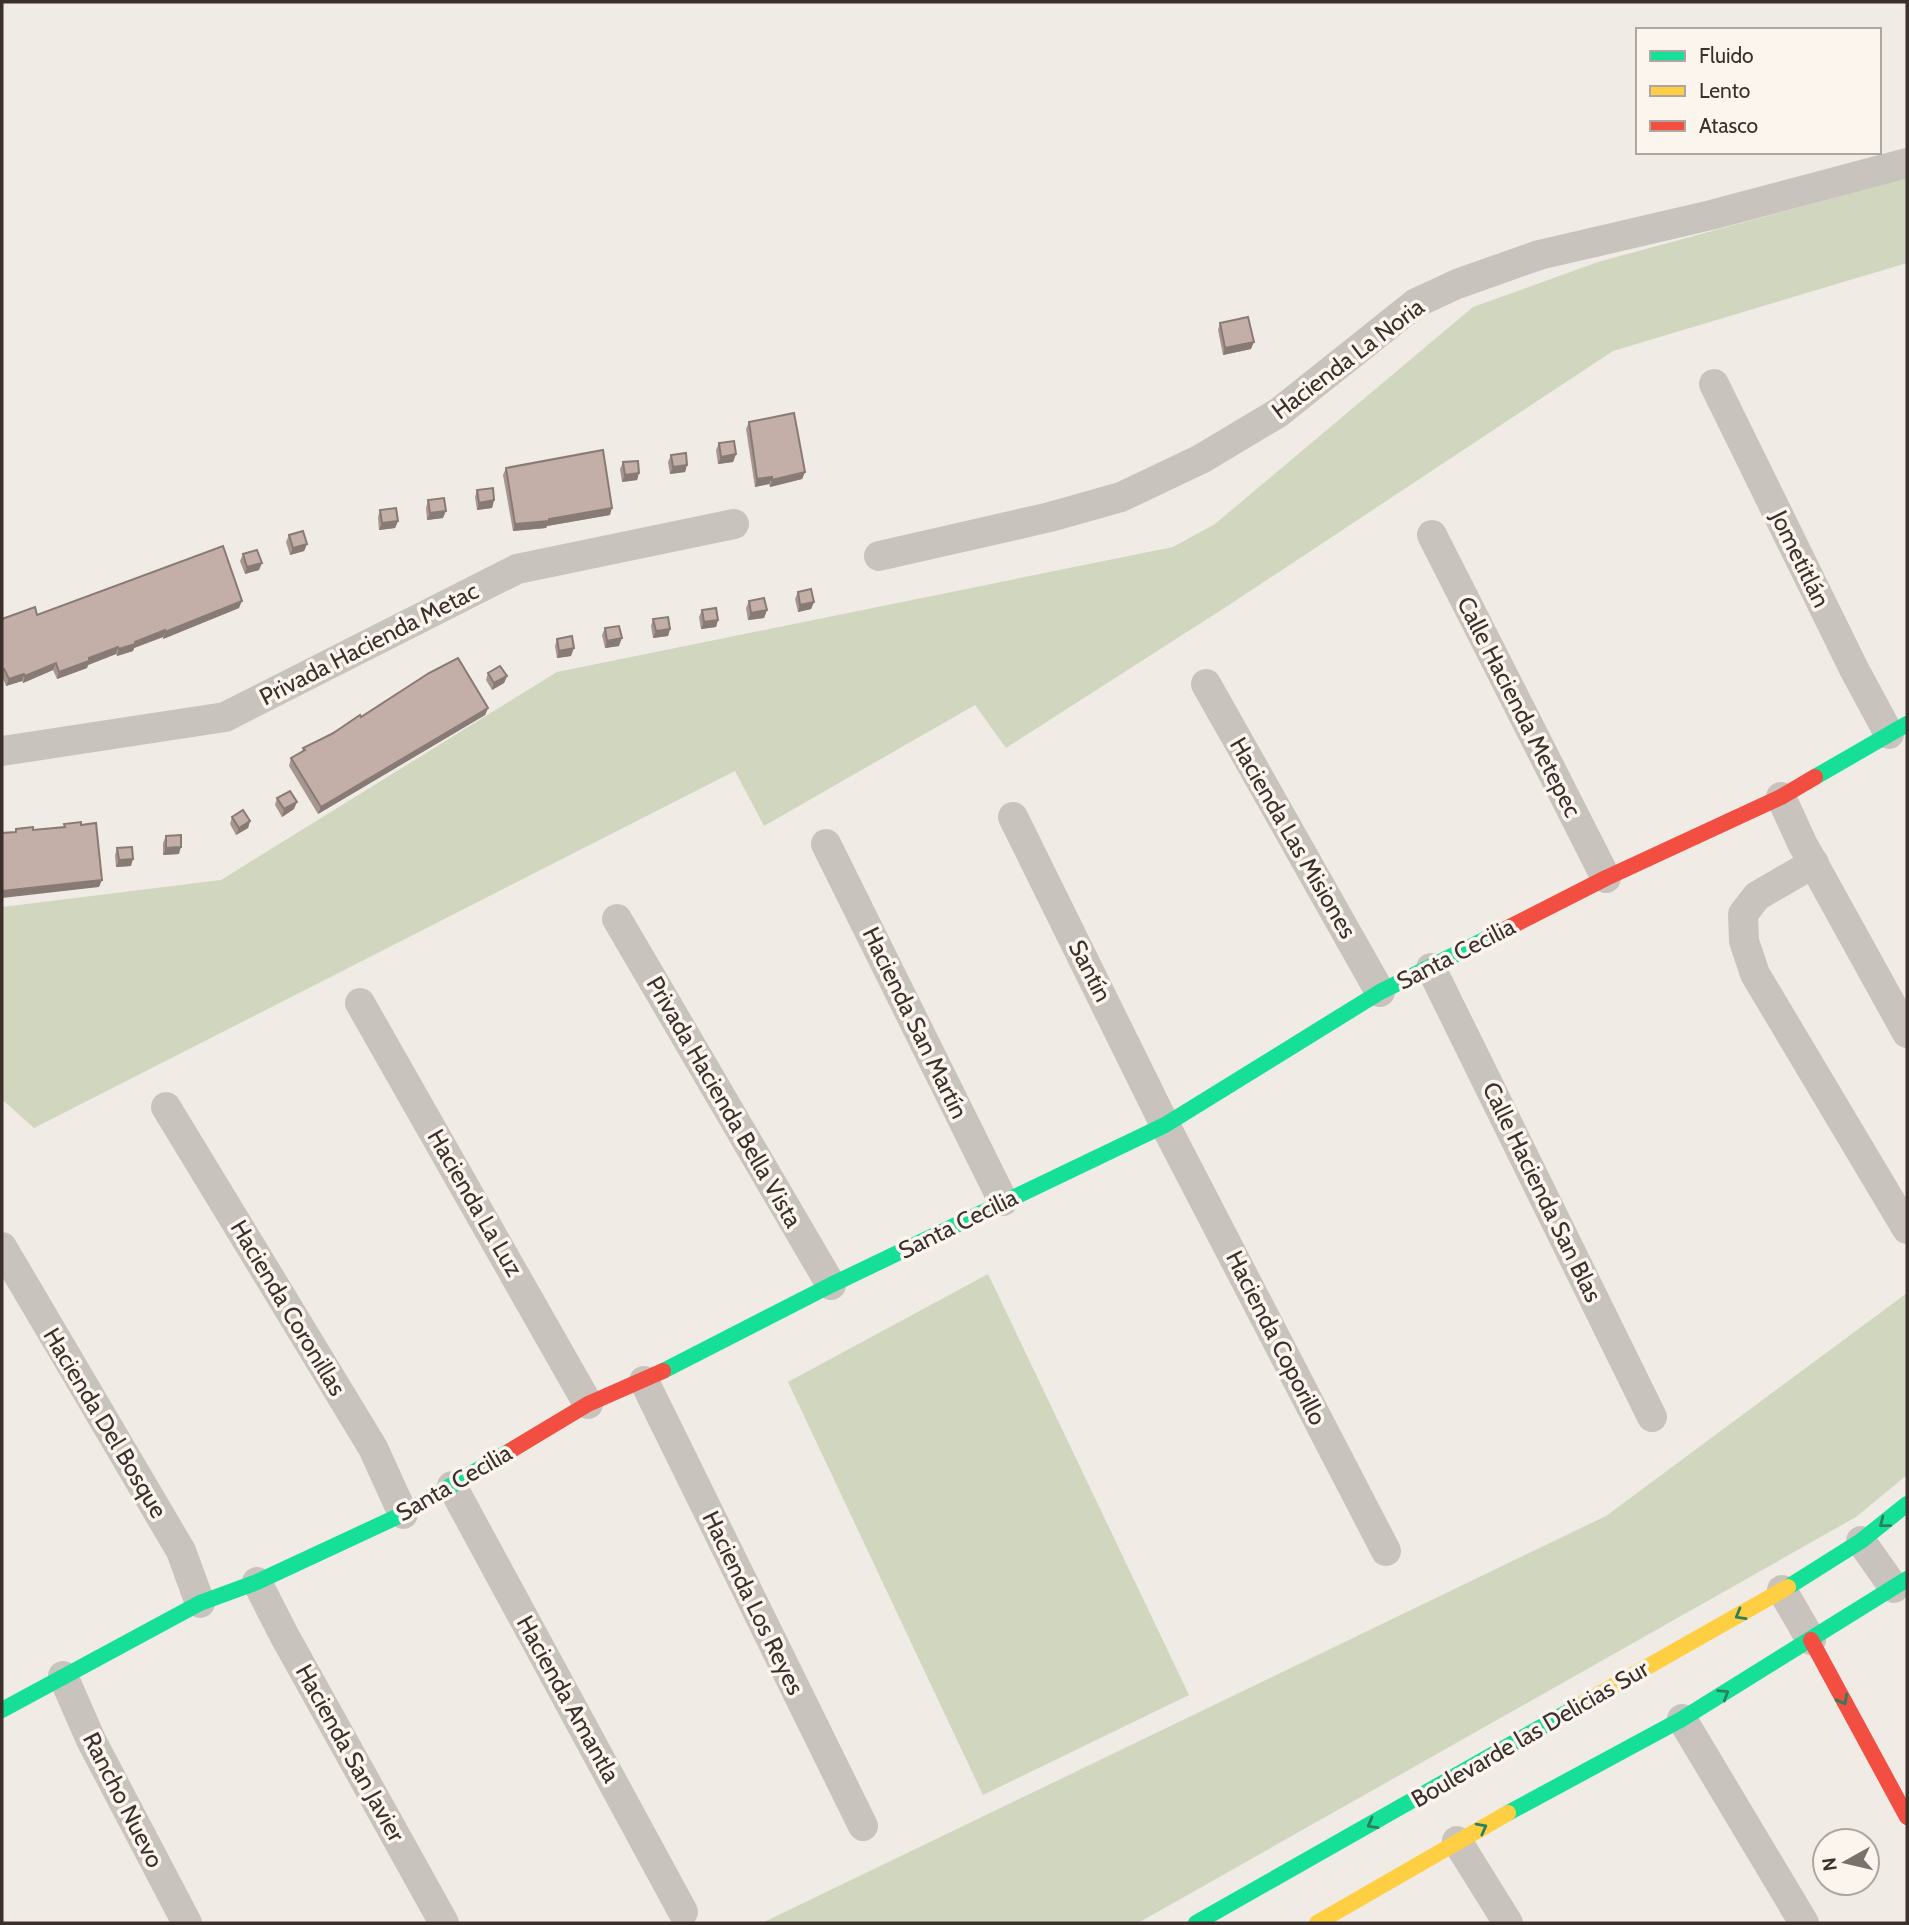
<svg xmlns="http://www.w3.org/2000/svg" width="1909" height="1925" font-family="Cabin,sans-serif">
<style>
.green{fill:#d1d6bf}
.lines{fill:none;stroke-linecap:round;stroke-linejoin:round}
.street{stroke:#c9c3be;stroke-width:30}
.fast{stroke:#16e098;stroke-width:16}
.slow{stroke:#ffcf43;stroke-width:16}
.jam{stroke:#f24e42;stroke-width:16}
.wall{fill:#a89690}
.shaded-wall{fill:#887a75}
.building{fill:#c3afa7;stroke:#887a75;stroke-width:2}
.oneway{stroke:#2a7f5c}
.labels{text-anchor:middle;stroke-width:7;stroke-linejoin:round;paint-order:stroke}
.street-label{font-size:24px;fill:#3b302b;stroke:#fbf5ee}
</style>
<rect width="100%" height="100%" fill="#f0ebe5"/>
<g class="green">
<polygon points="1907,178 1907,263 1613,351 1229,605 1006,748 975,705 764,826 735,771 34,1128 5,1102 2,1102 2,907 221,880 557,672 1173,547 1215,524 1473,307 1598,262"/>
<polygon points="988,1274 1189,1695 983,1795 788,1382"/>
<polygon points="1907,1293 1907,1475 1856,1517 1138,1923 762,1923 1606,1516"/>
</g>
<g class="lines">
<g class="street">
<polyline points="1714,384 1854,669 1889,734"/>
<polyline points="1432,535 1606,878"/>
<polyline points="879,556 1050,517 1121,497 1201,459 1278,413 1416,303 1457,284 1539,255 1711,215 1907,163"/>
<polyline points="1206,684 1380,992"/>
<polyline points="2,751 225,717 517,569 734,524"/>
<polyline points="1781,797 1802,843 1907,1033"/>
<polyline points="1013,817 1165,1125 1386,1551"/>
<polyline points="826,844 1003,1201"/>
<polyline points="1814,863 1757,896 1743,914 1744,941 1755,974 1907,1229"/>
<polyline points="617,919 831,1285"/>
<polyline points="1431,968 1652,1417"/>
<polyline points="360,1003 588,1404"/>
<polyline points="166,1107 373,1448 403,1514"/>
<polyline points="2,1247 181,1551 200,1603"/>
<polyline points="644,1381 863,1826"/>
<polyline points="452,1486 683,1912"/>
<polyline points="1861,1541 1894,1588"/>
<polyline points="257,1582 284,1635 444,1923"/>
<polyline points="1782,1590 1811,1640"/>
<polyline points="63,1676 91,1740 187,1923"/>
<polyline points="1682,1719 1804,1923"/>
<polyline points="1457,1841 1508,1923"/>
</g>
<g class="fast">
<polyline points="1815,777 1907,724"/>
<polyline points="663,1371 831,1285 1165,1125 1380,992 1494,935"/>
<polyline points="1788,1587 1861,1541 1907,1504"/>
<polyline points="2,1710 200,1603 257,1582 403,1514 510,1451"/>
<polyline points="1508,1813 1682,1719 1907,1579"/>
<polyline points="1196,1923 1573,1709"/>
</g>
<g class="slow">
<polyline points="1573,1709 1788,1587"/>
<polyline points="1317,1923 1508,1813"/>
</g>
<g class="jam">
<polyline points="1494,935 1606,878 1781,797 1815,777"/>
<polyline points="510,1451 588,1404 663,1371"/>
<polyline points="1811,1640 1907,1817"/>
</g>
</g>
<g class="wall">
<polygon points="1220,323 1251,349 1223,355 1218,330"/>
<polygon points="749,422 805,472 802,479 770,487 769,484 755,487 746,429"/>
<polygon points="719,443 736,454 733,462 718,464 716,450"/>
<polygon points="671,455 687,465 685,472 670,474 668,462"/>
<polygon points="623,462 639,473 637,480 622,482 620,469"/>
<polygon points="506,468 610,515 547,526 546,528 513,531 503,475"/>
<polygon points="477,490 494,500 492,508 477,510 475,497"/>
<polygon points="428,500 443,518 427,520 426,508"/>
<polygon points="380,510 398,521 395,528 379,530 378,517"/>
<polygon points="289,535 307,544 304,551 290,555 286,542"/>
<polygon points="243,554 259,570 245,574 240,561"/>
<polygon points="798,592 814,602 811,609 798,612 795,599"/>
<polygon points="749,601 767,610 764,618 748,620 746,608"/>
<polygon points="239,608 163,639 163,637 134,648 133,651 117,656 116,654 88,665 87,668 57,679 53,670 23,683 22,681 6,686 2,676 2,619 37,615"/>
<polygon points="702,610 718,620 716,627 701,629 699,617"/>
<polygon points="653,619 670,629 668,636 653,638 651,626"/>
<polygon points="605,628 619,646 605,648 602,635"/>
<polygon points="557,639 571,656 557,658 555,646"/>
<polygon points="488,673 507,676 504,683 492,690 486,680"/>
<polygon points="488,708 485,715 318,814 289,766 291,758 302,752 303,748 361,717"/>
<polygon points="277,798 294,809 282,817 275,805"/>
<polygon points="232,817 250,821 248,828 236,835 230,824"/>
<polygon points="166,836 179,854 163,855 163,843"/>
<polygon points="117,848 131,866 116,867 115,855"/>
</g>
<g class="shaded-wall">
<polygon points="1254,342 1251,349 1223,355 1225,348"/>
<polygon points="736,454 733,462 718,464 721,457"/>
<polygon points="687,465 685,472 670,474 673,467"/>
<polygon points="805,472 802,479 770,487 772,480"/>
<polygon points="639,473 637,480 622,482 625,475"/>
<polygon points="772,477 769,484 755,487 757,479"/>
<polygon points="494,500 492,508 477,510 479,503"/>
<polygon points="612,508 610,515 547,526 546,528 513,531 515,524"/>
<polygon points="446,511 443,518 427,520 430,513"/>
<polygon points="398,521 395,528 379,530 382,523"/>
<polygon points="307,544 304,551 290,555 293,548"/>
<polygon points="262,563 259,570 245,574 247,567"/>
<polygon points="242,601 239,608 163,639 165,632"/>
<polygon points="814,602 811,609 798,612 800,605"/>
<polygon points="767,610 764,618 748,620 751,613"/>
<polygon points="718,620 716,627 701,629 704,622"/>
<polygon points="670,629 668,636 653,638 656,631"/>
<polygon points="165,630 163,637 134,648 133,651 117,656 119,649 135,642"/>
<polygon points="622,638 619,646 605,648 607,641"/>
<polygon points="118,647 116,654 88,665 87,668 57,679 59,672 89,658"/>
<polygon points="574,648 571,656 557,658 559,651"/>
<polygon points="56,663 53,670 23,683 25,676"/>
<polygon points="24,674 22,681 6,686 9,679"/>
<polygon points="507,676 504,683 492,690 494,683"/>
<polygon points="488,708 485,715 318,814 321,807"/>
<polygon points="297,802 294,809 282,817 284,809"/>
<polygon points="250,821 248,828 236,835 239,828"/>
<polygon points="181,847 179,854 163,855 166,848"/>
<polygon points="133,859 131,866 116,867 119,860"/>
<polygon points="102,880 99,887 2,898 2,891"/>
</g>
<g class="building">
<polygon points="1248,317 1254,342 1225,348 1220,323"/>
<polygon points="794,413 805,472 772,480 772,477 757,479 749,422"/>
<polygon points="734,441 736,454 721,457 719,443"/>
<polygon points="603,450 612,508 549,519 549,521 515,524 506,468"/>
<polygon points="686,453 687,465 673,467 671,455"/>
<polygon points="638,461 639,473 625,475 623,462"/>
<polygon points="493,488 494,500 479,503 477,490"/>
<polygon points="444,498 446,511 430,513 428,500"/>
<polygon points="396,508 398,521 382,523 380,510"/>
<polygon points="303,531 307,544 293,548 289,535"/>
<polygon points="223,546 242,601 165,632 165,630 135,642 135,644 119,649 118,647 89,658 89,661 59,672 56,663 25,676 24,674 9,679 4,669 2,670 2,619 35,607 37,615"/>
<polygon points="257,550 262,563 247,567 243,554"/>
<polygon points="811,589 814,602 800,605 798,592"/>
<polygon points="764,598 767,610 751,613 749,601"/>
<polygon points="716,608 718,620 704,622 702,610"/>
<polygon points="668,617 670,629 656,631 653,619"/>
<polygon points="619,626 622,638 607,641 605,628"/>
<polygon points="572,636 574,648 559,651 557,639"/>
<polygon points="458,658 488,708 321,807 291,758 305,750 303,748 332,734 360,715 361,717 429,673"/>
<polygon points="500,666 507,676 494,683 488,673"/>
<polygon points="290,791 297,802 284,809 277,798"/>
<polygon points="243,810 250,821 239,828 232,817"/>
<polygon points="81,822 81,825 96,823 102,880 2,891 2,833 16,832 16,829 33,827 33,830 65,827 64,824"/>
<polygon points="181,835 181,847 166,848 166,836"/>
<polygon points="132,847 133,859 119,860 117,848"/>
</g>
<defs><path id="oneway-chevron" d="M-2-3.5L2.5 0L-2 3.5" fill="none" stroke-width="1.6" stroke-linecap="round" stroke-linejoin="round" transform="scale(1.75)"/></defs>
<g class="oneway">
<use href="#oneway-chevron" transform="translate(1884 1523) rotate(142)"/>
<use href="#oneway-chevron" transform="translate(1740 1615) rotate(150)"/>
<use href="#oneway-chevron" transform="translate(1724 1694) rotate(-32)"/>
<use href="#oneway-chevron" transform="translate(1843 1700) rotate(61)"/>
<use href="#oneway-chevron" transform="translate(1372 1824) rotate(151)"/>
<use href="#oneway-chevron" transform="translate(1482 1828) rotate(-28)"/>
</g>
<g class="labels">
<g class="street-label">
<text transform="translate(1348 359) rotate(-37)" y="8">Hacienda La Noria</text>
<text transform="translate(1800 559) rotate(64)" y="8">Jometitlán</text>
<text transform="translate(369 644) rotate(-27)" y="8">Privada Hacienda Metac</text>
<text transform="translate(1519 707) rotate(63)" y="8">Calle Hacienda Metepec</text>
<text transform="translate(1293 838) rotate(60)" y="8">Hacienda Las Misiones</text>
<text transform="translate(1456 954) rotate(-27)" y="8">Santa Cecilia</text>
<text transform="translate(1090 971) rotate(63)" y="8">Santín</text>
<text transform="translate(915 1023) rotate(64)" y="8">Hacienda San Martín</text>
<text transform="translate(724 1102) rotate(60)" y="8">Privada Hacienda Bella Vista</text>
<text transform="translate(1542 1192) rotate(64)" y="8">Calle Hacienda San Blas</text>
<text transform="translate(475 1203) rotate(60)" y="8">Hacienda La Luz</text>
<text transform="translate(958 1224) rotate(-26)" y="8">Santa Cecilia</text>
<text transform="translate(288 1308) rotate(59)" y="8">Hacienda Coronillas</text>
<text transform="translate(1276 1338) rotate(63)" y="8">Hacienda Coporillo</text>
<text transform="translate(105 1423) rotate(59)" y="8">Hacienda Del Bosque</text>
<text transform="translate(454 1483) rotate(-30)" y="8">Santa Cecilia</text>
<text transform="translate(753 1603) rotate(64)" y="8">Hacienda Los Reyes</text>
<text transform="translate(568 1699) rotate(61)" y="8">Hacienda Amantla</text>
<text transform="translate(1530 1734) rotate(-30)" y="8">Boulevarde las Delicias Sur</text>
<text transform="translate(350 1753) rotate(61)" y="8">Hacienda San Javier</text>
<text transform="translate(123 1800) rotate(63)" y="8">Rancho Nuevo</text>
</g>
</g>
<rect width="1909" height="1925" fill="none" stroke="#3b302b" stroke-width="7"/>
<rect x="1636" y="28" width="245" height="126" fill="#fbf5ee" stroke="#aea6a0" stroke-width="2"/>
<rect x="1650" y="51" width="35" height="10" fill="#16e098" stroke="#aea6a0" stroke-width="2"/>
<text x="1699" y="63" font-size="21" fill="#3b302b">Fluido</text>
<rect x="1650" y="86" width="35" height="10" fill="#ffcf43" stroke="#aea6a0" stroke-width="2"/>
<text x="1699" y="98" font-size="21" fill="#3b302b">Lento</text>
<rect x="1650" y="121" width="35" height="10" fill="#f24e42" stroke="#aea6a0" stroke-width="2"/>
<text x="1699" y="133" font-size="21" fill="#3b302b">Atasco</text>
<g transform="translate(1846 1862) rotate(262)"><circle r="33" fill="#fbf5ee" stroke="#aea6a0" stroke-width="2"/>
<path d="M0-5L12 26L0 18L-12 26Z" fill="#7a716c"/>
<text y="-10" font-size="19" font-weight="bold" text-anchor="middle" fill="#3b302b">N</text>
</g>
</svg>
